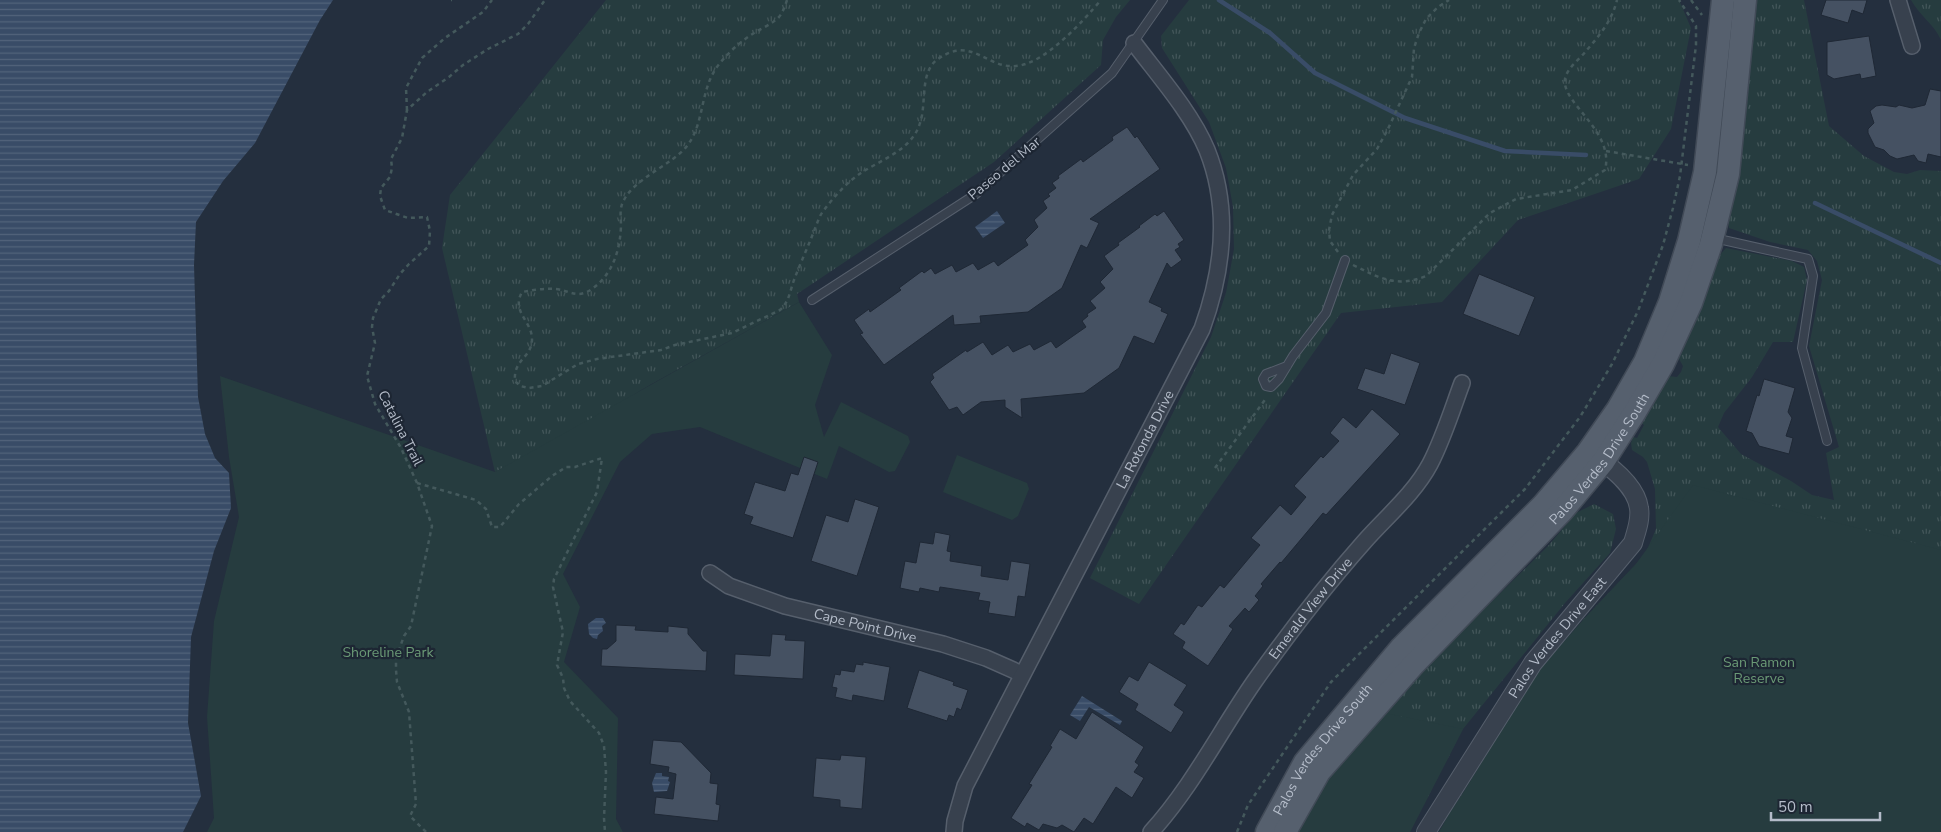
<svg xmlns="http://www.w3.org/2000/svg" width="1941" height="832" font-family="'Nunito Sans',sans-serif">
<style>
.grass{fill:url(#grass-tufts)}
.green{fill:#263c3f}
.water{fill:url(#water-rules)}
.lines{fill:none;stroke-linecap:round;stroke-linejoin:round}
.stream{stroke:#394c67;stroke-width:4.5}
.building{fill:#455162;stroke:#1f2835}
.service-casing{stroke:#565f6c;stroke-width:10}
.minor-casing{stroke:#565f6c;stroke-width:18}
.tertiary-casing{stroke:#565f6c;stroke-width:20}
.primary-casing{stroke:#414a57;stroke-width:25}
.path{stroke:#44595c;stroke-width:2.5;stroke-dasharray:4 4;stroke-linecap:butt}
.service{stroke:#38414e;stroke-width:8}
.minor{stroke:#38414e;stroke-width:15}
.tertiary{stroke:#38414e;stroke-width:18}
.primary{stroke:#56606e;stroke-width:22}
.labels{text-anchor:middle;stroke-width:4.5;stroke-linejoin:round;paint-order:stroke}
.street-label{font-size:14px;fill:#b4bcc9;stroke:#1d2633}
.park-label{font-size:14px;fill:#6b9a76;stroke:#1d2633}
</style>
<defs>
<pattern id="grass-tufts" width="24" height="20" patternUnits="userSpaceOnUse" patternTransform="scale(1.25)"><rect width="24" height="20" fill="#263c3f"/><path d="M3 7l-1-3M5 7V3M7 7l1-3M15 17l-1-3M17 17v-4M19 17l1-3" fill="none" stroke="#435659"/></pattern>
<pattern id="water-rules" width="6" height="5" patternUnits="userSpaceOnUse" patternTransform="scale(1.25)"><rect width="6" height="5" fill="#394c67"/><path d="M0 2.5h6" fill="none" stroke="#53647b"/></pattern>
</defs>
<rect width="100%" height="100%" fill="#242f3e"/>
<g class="grass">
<polygon points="606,0 1130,0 1116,17 1103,40 1101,65 994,162 797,294 799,302 648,386 570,433 495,472 442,248 450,195"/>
<polygon points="1189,0 1679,0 1691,28 1671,129 1639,179 1518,220 1442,302 1341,313 1139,604 1090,578 1211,337 1226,293 1234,249 1233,207 1226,168 1209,122 1162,48 1161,36"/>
<polygon points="1752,0 1804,0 1829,126 1864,156 1894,172 1907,174 1920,170 1941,171 1941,832 1439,832 1450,812 1583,620 1636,564 1647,550 1656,529 1655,489 1647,462 1643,457 1632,450 1631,443 1633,437 1637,438 1644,425 1639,421 1667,376 1677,377 1681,372 1683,366 1678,357 1717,258 1726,248 1792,261 1804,267 1807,280 1793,342 1773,342 1752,377 1724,413 1718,427 1741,454 1791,481 1812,495 1834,500 1826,453 1839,447 1809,346 1822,280 1817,261 1808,250 1770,242 1729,228 1727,215"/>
<path d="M1911,0h30v40c-7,-16 -22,-25 -30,-40z"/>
<polygon points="1594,504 1613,514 1616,529 1610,553 1565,603 1463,729 1410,832 1380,712 1548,546 1576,513"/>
</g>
<g class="green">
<polygon points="799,302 832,355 815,405 824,437 841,402 908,436 910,442 895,471 889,472 839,446 827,479 700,427 652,434 620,462 563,574 580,607 564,662 618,718 616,819 623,832 207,832 214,818 207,717 214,621 239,517 229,457 220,376 495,472"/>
<polygon points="957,455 1027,483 1029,489 1018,516 1012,520 943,492"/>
<polygon points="1693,485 1941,550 1941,832 1439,832 1537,672 1583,620 1636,564"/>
<polygon points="1380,712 1463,729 1410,832 1292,832 1336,764"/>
</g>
<g class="water">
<polygon points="0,0 333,0 320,20 255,143 223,181 196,222 194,265 198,397 205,434 215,458 229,473 231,508 214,551 191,637 188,723 201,796 183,832 0,832"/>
<polygon points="997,211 1005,223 983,238 975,227"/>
<polygon points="596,618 603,618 606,623 602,626 603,631 598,635 597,639 593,638 589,634 588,624"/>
<polygon points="1082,696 1122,721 1120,725 1089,707 1080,721 1070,715"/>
<polygon points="656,773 662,773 662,776 669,777 668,781 670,782 667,791 654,792 652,783"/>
</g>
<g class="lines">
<g class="stream">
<polyline points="1219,0 1270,33 1315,73 1405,118 1505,151 1586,155"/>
<polyline points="1815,203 1941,263"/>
</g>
</g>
<g class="building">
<polygon points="1826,0 1867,0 1863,14 1852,10 1848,23 1821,15"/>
<polygon points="1869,36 1876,76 1861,79 1860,74 1834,79 1827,75 1827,42"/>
<polygon points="1930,89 1941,91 1941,157 1928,154 1926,163 1918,161 1914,155 1897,159 1890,156 1884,150 1875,147 1868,133 1868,129 1874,123 1870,111 1876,106 1882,105 1896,107 1899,105 1912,108 1925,105"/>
<polygon points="1127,127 1135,138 1137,136 1160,169 1090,219 1099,223 1087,248 1081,245 1062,288 1028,312 980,316 981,323 954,325 953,315 884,365 860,334 863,333 854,320 869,309 870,312 901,290 899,288 922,271 924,273 931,268 935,274 952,265 956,272 973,263 978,270 994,261 998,266 1028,245 1025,240 1038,227 1034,220 1047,208 1043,201 1050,196 1048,194 1056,188 1052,183 1059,178 1058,176 1081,159 1083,162 1113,140 1112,137"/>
<polygon points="1164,211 1184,240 1178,244 1180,247 1175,250 1182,260 1171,268 1167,263 1149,302 1162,308 1161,311 1168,314 1154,344 1134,336 1119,368 1084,393 1021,399 1022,418 1005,407 1005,400 981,402 963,415 957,407 949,410 930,382 934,378 932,374 966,350 967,352 983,342 992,355 1008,345 1013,352 1030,344 1034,350 1051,341 1056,348 1073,336 1086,327 1082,321 1088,316 1087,314 1096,308 1090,301 1105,288 1100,282 1113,269 1104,256 1119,245 1118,243 1140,227 1139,226 1155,214 1157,216"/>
<polygon points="1479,274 1535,297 1519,336 1463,314"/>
<polygon points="1391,353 1420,363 1405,405 1357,389 1365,368 1384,374"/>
<polygon points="1764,379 1795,388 1788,412 1792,418 1786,436 1793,438 1789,454 1759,446 1752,433 1746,431 1757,395 1759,396"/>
<polygon points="1372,409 1400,434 1326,515 1323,513 1281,563 1280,562 1261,584 1263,586 1255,596 1259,600 1249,612 1245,608 1229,626 1233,629 1208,666 1182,648 1185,642 1173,634 1181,623 1184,625 1198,605 1202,607 1220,585 1224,588 1260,545 1251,538 1280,505 1291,515 1306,497 1294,486 1321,456 1323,458 1339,441 1330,433 1343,417 1356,428"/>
<polygon points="804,457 818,462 793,538 750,524 753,517 744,514 755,482 785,491 791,473 798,475"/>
<polygon points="855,499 879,507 857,576 811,561 826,515 848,522"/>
<polygon points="935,532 950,535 947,551 951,552 950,561 982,566 981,576 1008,580 1011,561 1030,564 1025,597 1018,596 1015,617 988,613 990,602 978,600 980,593 940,587 939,592 920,588 919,592 900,588 905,561 916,563 920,542 933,544"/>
<polygon points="616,625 636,626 635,630 668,632 668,626 688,628 688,634 703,651 707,651 706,671 601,666 602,649 607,649 616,641"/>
<polygon points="772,634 786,635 785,640 805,641 803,679 734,675 735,654 770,656"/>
<polygon points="863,662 890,667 884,701 853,695 852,701 835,697 837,688 832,687 835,674 840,675 841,670 854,672 856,664 863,665"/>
<polygon points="1149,662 1187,685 1174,705 1184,712 1171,733 1135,710 1138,704 1119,692 1129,676 1138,681"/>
<polygon points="919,670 954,682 953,685 968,690 961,710 957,708 954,717 949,715 947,721 907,708"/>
<polygon points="1092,712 1144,747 1135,762 1139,765 1134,772 1144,778 1132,798 1116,787 1093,824 1084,818 1074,832 1062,825 1057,828 1043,824 1039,830 1027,823 1025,827 1011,818 1032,785 1029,784 1052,747 1050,746 1060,729 1076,739"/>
<polygon points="653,740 681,742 711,773 710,783 718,784 716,804 720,805 718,821 654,814 656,797 673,799 676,774 668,772 669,767 650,764"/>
<polygon points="841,755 866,757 862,809 840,807 840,800 813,797 816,758 840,760"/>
</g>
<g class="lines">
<defs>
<g id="service">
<polyline points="1714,238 1808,259 1813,276 1802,348 1827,441"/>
<polyline points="812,300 976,194 1112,73 1163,0"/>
<polyline points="1287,366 1266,374 1263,379 1266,386 1271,387 1279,379 1293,356 1326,313 1345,260"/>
</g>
<g id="minor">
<polyline points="1898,0 1912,46"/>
<path id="s1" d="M710,573l19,13 56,20 158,38 43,14 36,16"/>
<path id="s2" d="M954,832l1,-11 10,-35 237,-457c21,-58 29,-119 5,-179 -16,-38 -49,-75 -73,-107"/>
<path id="s3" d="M1151,832c41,-45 69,-101 103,-150 34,-48 71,-96 110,-140 22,-25 50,-48 66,-78 13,-25 22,-54 32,-81"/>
</g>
<g id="tertiary">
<path id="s4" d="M1426,832l107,-169 100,-120c3,-11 8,-23 6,-35 -3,-22 -29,-42 -46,-53"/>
</g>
<g id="primary">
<path id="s5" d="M1267,832l38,-70 96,-114 142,-143 45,-53 30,-43 27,-47 25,-60 19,-61 16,-69 18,-172"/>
<path id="s6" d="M1285,832l34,-60 95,-108 149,-154 40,-48 32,-50 28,-48 28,-61 20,-59 17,-70 17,-174"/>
</g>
</defs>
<use href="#service" class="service-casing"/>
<use href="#minor" class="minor-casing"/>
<use href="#tertiary" class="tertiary-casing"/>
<use href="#primary" class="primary-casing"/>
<g class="path">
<polyline points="451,0 452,0"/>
<path d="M787,0c-2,6 -4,12 -8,17 -7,7 -17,11 -25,16 -13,8 -25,19 -34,30 -21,25 -14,58 -33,83 -15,19 -52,32 -63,54 -5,8 -3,17 -3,26 -1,24 -8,48 -29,63 -15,10 -21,2 -36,0 -11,-1 -23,1 -34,3 -11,20 10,29 10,47 0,19 -19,20 -17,42l5,5 9,2 13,-2 36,-22 19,-5 64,-9 14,-5 57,-12 48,-23c9,-8 10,-19 14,-30 6,-16 14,-33 20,-49 3,-7 5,-15 10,-21 10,-13 23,-28 37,-37 21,-14 51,-23 59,-50 7,-19 -1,-51 18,-64 34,-24 48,10 78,7 29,-2 67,-45 85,-66"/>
<polyline points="1691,0 1702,15"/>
<polyline points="407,110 406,88 422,58 445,38 483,12 492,0"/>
<polyline points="1606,151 1688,165"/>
<polyline points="1338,252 1330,241 1329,230 1332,215 1353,175 1377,149 1387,131 1412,77 1414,48 1419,33 1426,19 1438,7 1449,0"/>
<path d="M1353,265c26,13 44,23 73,11l64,-63 26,-14 56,-9 33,-20c10,-39 -44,-67 -40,-91 2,-11 14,-19 21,-28 13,-15 26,-30 31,-51"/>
<polyline points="1215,468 1267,397"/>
<polyline points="417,483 476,500 486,509 492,527 500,527 519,504 552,476 566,467 575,467 602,458 597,492 554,579 553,587 563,632 557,665 563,678 564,688 570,701 599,733 604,746 606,772 604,818 605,832"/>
<polyline points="426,832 410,816 416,804 409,712 397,682 396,670 396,658 404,636 411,626 432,526 417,483 401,448 375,404 367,376 375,343 372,327 373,318 381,299 389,291 400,274 409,264 429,246 430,231 427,217 408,218 385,210 380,196 381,188 390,177 392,168 391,159 402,138 407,110 427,92 449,77 463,65 488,49 518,34 528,24 545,0"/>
<polyline points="1237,832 1248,805 1331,682 1525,489 1580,417 1612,364 1638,311 1663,245 1673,208 1680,176 1696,45 1696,26 1679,0"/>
</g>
<use href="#service" class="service"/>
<use href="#minor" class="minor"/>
<use href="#tertiary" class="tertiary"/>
<use href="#primary" class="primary"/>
</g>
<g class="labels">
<g class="street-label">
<text transform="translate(1004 168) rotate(-40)" y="5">Paseo del Mar</text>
<text transform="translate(401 428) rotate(63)" y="5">Catalina Trail</text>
<text dy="5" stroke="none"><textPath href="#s2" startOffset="438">La Rotonda Drive</textPath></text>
<text dy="5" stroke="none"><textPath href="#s6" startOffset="490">Palos Verdes Drive South</textPath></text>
<text dy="5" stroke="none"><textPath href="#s3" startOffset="275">Emerald View Drive</textPath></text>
<text dy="5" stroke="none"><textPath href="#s1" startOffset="165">Cape Point Drive</textPath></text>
<text dy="5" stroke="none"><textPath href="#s4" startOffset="235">Palos Verdes Drive East</textPath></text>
<text dy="5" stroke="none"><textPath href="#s5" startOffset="100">Palos Verdes Drive South</textPath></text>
</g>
<g class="park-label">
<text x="388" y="657">Shoreline Park</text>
<text x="1759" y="667">San Ramon<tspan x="1759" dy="16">Reserve</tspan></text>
</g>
</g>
<path d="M1771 812v8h109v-8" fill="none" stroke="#b4bcc9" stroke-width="2.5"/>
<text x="1778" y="812" font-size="15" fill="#b4bcc9" stroke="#1d2633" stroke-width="4" paint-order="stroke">50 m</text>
</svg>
